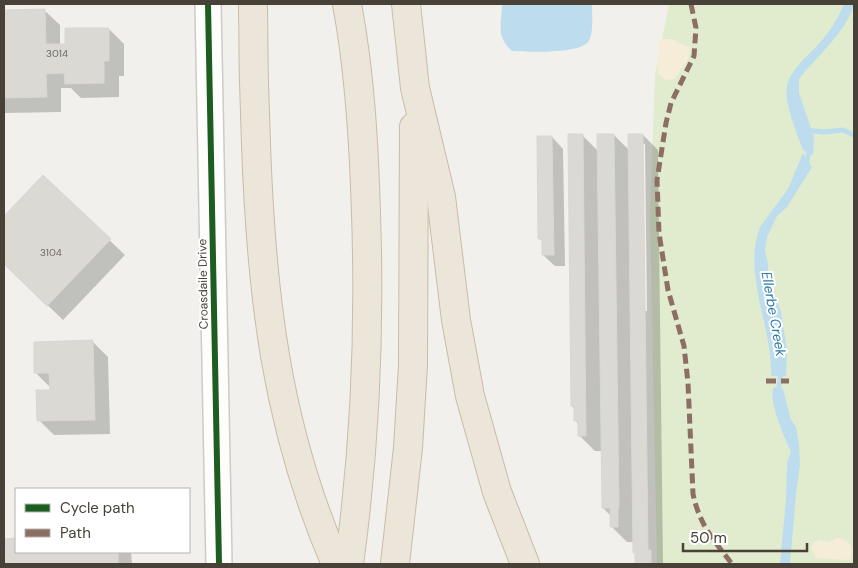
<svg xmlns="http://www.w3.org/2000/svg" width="858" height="568" font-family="'DM Sans',sans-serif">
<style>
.green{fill:#e0eccd}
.sand{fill:#f5edd7}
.water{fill:#bdddef}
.shadow{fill:#0003;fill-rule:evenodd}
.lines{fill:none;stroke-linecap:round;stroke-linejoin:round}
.stream{stroke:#bdddef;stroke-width:5}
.building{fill:#dbd9d4;stroke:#dad7d2}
.minor-casing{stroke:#cdcbc7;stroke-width:28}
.highway-casing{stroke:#c9bca7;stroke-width:30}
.minor{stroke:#fdfdfc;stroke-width:25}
.highway{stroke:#ece6da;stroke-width:28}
.quiet{stroke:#8d6e63;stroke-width:5;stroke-dasharray:10 5;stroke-linecap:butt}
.cycleway-casing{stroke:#fff;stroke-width:9}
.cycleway{stroke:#1b5e20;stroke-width:6}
.labels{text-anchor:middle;stroke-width:4;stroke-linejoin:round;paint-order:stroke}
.number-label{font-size:10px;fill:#6e685f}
.street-label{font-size:12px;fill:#484137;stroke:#fff}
.water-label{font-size:14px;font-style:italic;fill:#2f7bac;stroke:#fff}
</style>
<rect width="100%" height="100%" fill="#f1f0ec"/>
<polygon class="green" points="669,4 854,4 854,564 657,564 650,216 655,75"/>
<g class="sand">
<path d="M661,39h12l7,5 10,3c1,13 -9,21 -15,32l-9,1 -7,-5 -2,-9 2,-9 -2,-13z"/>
<path d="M836,538c13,0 19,9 14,21l-2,1 -32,-2 -5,-11 3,-5 5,-2 10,2z"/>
</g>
<g class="water">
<path d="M502,4h90c0,9 2,31 -4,38 -9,12 -61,10 -76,9 -17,-15 -10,-28 -10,-47z"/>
<path d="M844,4h10c-8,29 -37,52 -55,75v14l15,44 -1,18 -10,-5c-6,-17 -19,-46 -16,-64 3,-15 20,-30 30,-40 11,-12 21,-27 27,-42z"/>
<path d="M803,153l9,14 -25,40 -10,9 -10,21 -2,14 3,12v15l13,34 6,38 -1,26h-15c2,-48 -29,-102 -11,-149l28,-38z"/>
<path d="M774,387l9,2 8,31 5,7 3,17 1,21 -4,29 -6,70h-10v-1l6,-64 1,-36 4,-11c-6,-13 -24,-53 -17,-65z"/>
</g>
<g class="shadow">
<polygon points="44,10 60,25 60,45 66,45 109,29 124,44 124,76 119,76 119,97 81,98 71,88 61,88 61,112 4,113 4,11"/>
<path d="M582,135l17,17 15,-17 15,15 14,-15 15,15 5,414h-27l-2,-22h-7l-15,-15 -1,-11 -8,-8v-57h-8l-15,-15 -1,-11 -4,-5v-11l-3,-3zM642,144h3l2,167h-3z"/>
<polygon points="552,137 563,149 565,266 555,266 543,255 543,242 540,239"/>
<polygon points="43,177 125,255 63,320 4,263 4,218"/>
<polygon points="93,342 108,357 110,434 54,435 39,420 51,388 36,373"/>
<polygon points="4,540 16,540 16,552 131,552 132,564 4,564"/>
</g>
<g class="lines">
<g class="stream">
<polyline points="806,130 824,132 843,130 854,135"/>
<polyline points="806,165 810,147"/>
<polyline points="778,395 781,371"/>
</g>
</g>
<g class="building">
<polygon points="45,9 46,44 65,44 65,28 109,28 109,61 104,61 104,83 65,84 64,73 46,74 47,97 4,98 4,10"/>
<polygon points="568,134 583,134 586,436 578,436 578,421 574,421 574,406 571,406"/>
<polygon points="597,134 614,134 619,508 618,508 618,527 610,527 610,508 602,508"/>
<polygon points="628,134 643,134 648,550 651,550 651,564 635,564 635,553 633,553"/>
<polygon points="537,136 552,136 554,255 542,255 542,239 538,239"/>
<polygon points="43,175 111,239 47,306 4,264 4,216"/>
<polygon points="93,340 95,420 37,421 36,390 50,390 49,373 34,373 34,342"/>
<polygon points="16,538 16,552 118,552 118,564 4,564 4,539"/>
</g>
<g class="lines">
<defs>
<polyline id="minor" points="208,4 219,564"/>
<g id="highway">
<path d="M253,4c0,46 1,93 3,140 5,148 20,282 80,420"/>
<path d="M347,4c13,69 17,140 19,210 4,117 -1,234 -17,350"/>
<polyline points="406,4 415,88 441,197 456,320 470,396 497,492 525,564"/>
<polyline points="395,564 408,448 413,365 414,127"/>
</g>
</defs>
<use href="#minor" class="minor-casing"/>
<use href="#highway" class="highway-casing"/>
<use href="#minor" class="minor"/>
<use href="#highway" class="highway"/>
<g class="quiet">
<path d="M691,4l5,24 -2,28 -23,47 -5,20 -9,57 2,53 9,57 16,56 4,37 5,111c7,32 20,45 39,70"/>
<polyline points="766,381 789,381"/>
</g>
<defs>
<polyline id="cycleway" points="208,4 219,564"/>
</defs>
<use href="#cycleway" class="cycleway-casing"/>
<use href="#cycleway" class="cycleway"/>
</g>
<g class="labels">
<g class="number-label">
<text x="57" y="57">3014</text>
<text x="51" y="256">3104</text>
</g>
<g class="street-label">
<text transform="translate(203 284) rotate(-91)" y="4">Croasdaile Drive</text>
</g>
<g class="water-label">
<text transform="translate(774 314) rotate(80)" y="5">Ellerbe Creek</text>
</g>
</g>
<rect width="858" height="568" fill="none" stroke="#484137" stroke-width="10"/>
<rect x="15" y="488" width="175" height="65" fill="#ffffff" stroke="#b6b3af"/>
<rect x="25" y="504" width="25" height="8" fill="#1b5e20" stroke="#b6b3af"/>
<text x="60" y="513" font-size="15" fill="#484137">Cycle path</text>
<rect x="25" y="529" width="25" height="8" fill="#8d6e63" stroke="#b6b3af"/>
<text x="60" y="538" font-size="15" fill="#484137">Path</text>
<path d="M683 543v8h124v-8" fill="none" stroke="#484137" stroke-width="2.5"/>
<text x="690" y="543" font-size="15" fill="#484137" stroke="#ffffff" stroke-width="4" paint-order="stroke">50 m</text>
</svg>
